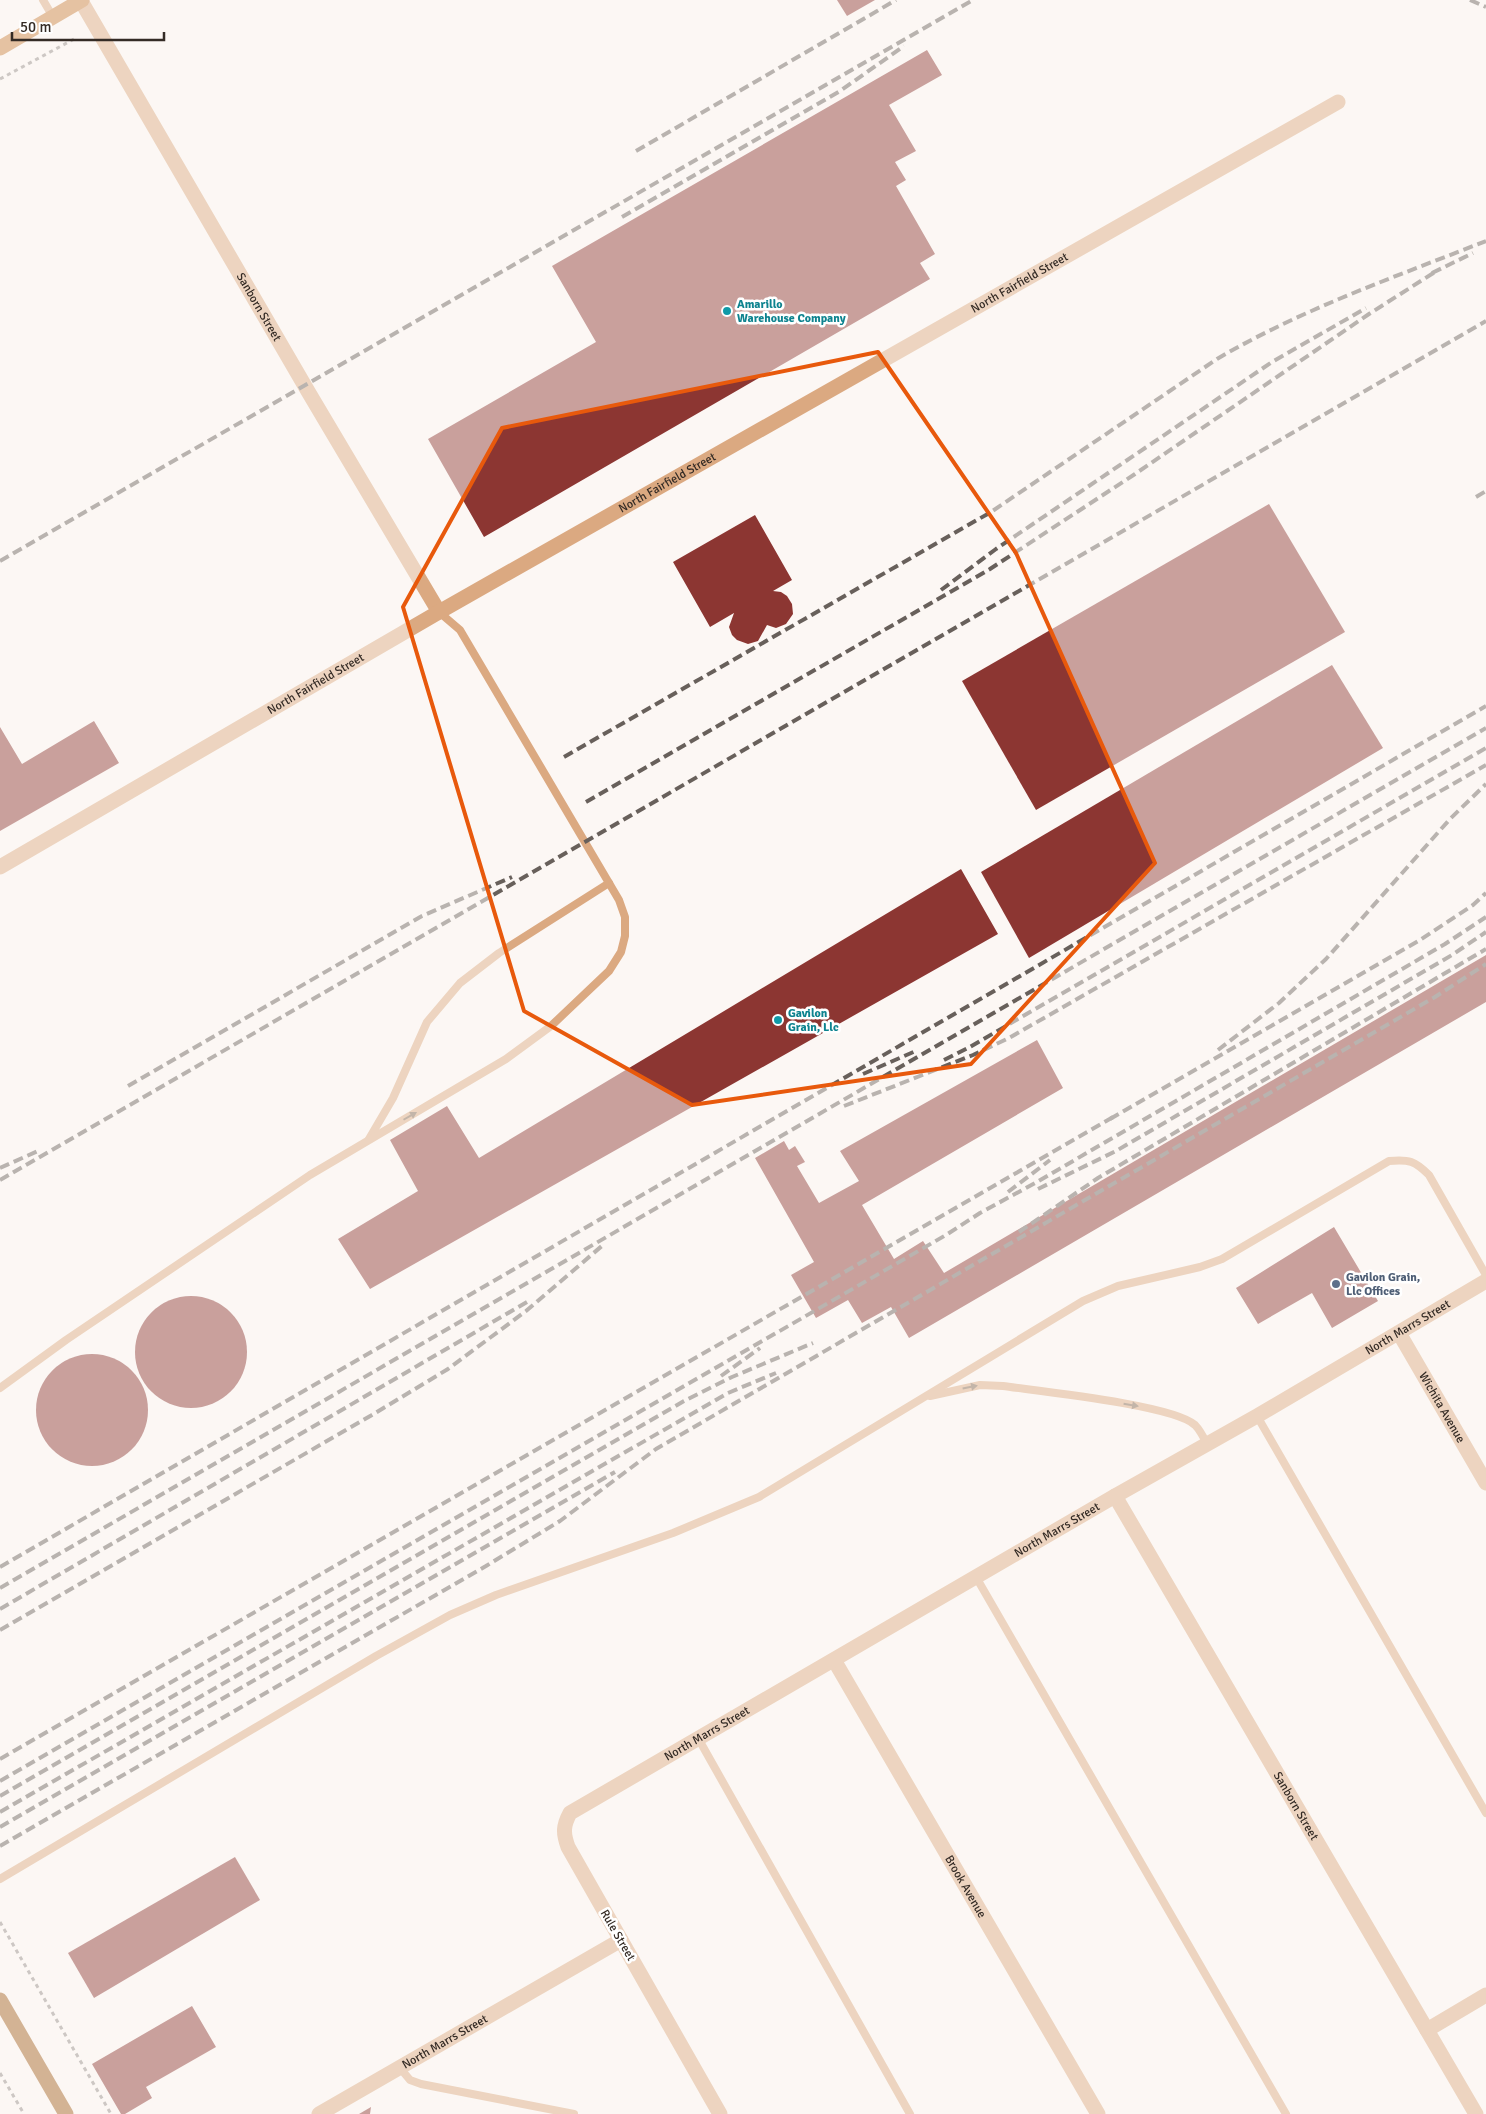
<svg xmlns="http://www.w3.org/2000/svg" width="1486" height="2114" font-family="Signika,sans-serif">
<style>
.building{fill:#8c3632}
.lines{fill:none;stroke-linecap:round;stroke-linejoin:round}
.path{stroke:#958d89;stroke-width:3;stroke-dasharray:4 4;stroke-linecap:butt}
.service{stroke:#dba981;stroke-width:8}
.minor{stroke:#dba981;stroke-width:15}
.secondary{stroke:#ca803f;stroke-width:15}
.trunk{stroke:#a26021;stroke-width:15}
.rail{stroke:#68605b;stroke-width:4;stroke-dasharray:10 5;stroke-linecap:butt}
.oneway{fill:#7f644e}
.marked{fill:none;stroke:#e8590c;stroke-width:4;stroke-linejoin:round}
.culture-dot{fill:#0f9aa8;stroke:#fff;stroke-width:2}
.service-dot{fill:#5c6f8a;stroke:#fff;stroke-width:2}
.labels{text-anchor:middle;stroke-width:5;stroke-linejoin:round;paint-order:stroke}
.street-label{font-size:12px;fill:#342b25;stroke:#fff}
.culture-label{font-size:12px;font-weight:bold;fill:#0d838f;stroke:#fff;text-anchor:start}
.service-label{font-size:12px;font-weight:bold;fill:#4e5e75;stroke:#fff;text-anchor:start}
</style>
<rect width="100%" height="100%" fill="#fcf7f4"/>
<g class="building">
<polygon points="837,0 875,0 847,16"/>
<polygon points="927,50 942,75 889,105 916,151 895,162 906,180 896,186 935,254 920,263 930,279 484,537 428,439 596,342 552,266"/>
<polygon points="1269,504 1345,632 1036,810 962,681"/>
<polygon points="755,515 792,580 773,591 781,592 787,596 792,604 793,614 786,624 776,628 767,625 758,641 748,644 737,640 732,635 729,627 734,613 710,627 673,562"/>
<polygon points="1332,665 1383,748 1029,958 981,872"/>
<polygon points="94,721 119,763 0,831 0,727 22,764"/>
<polygon points="961,869 998,934 370,1289 338,1239 418,1191 390,1140 447,1106 479,1158"/>
<polygon points="1486,955 1486,1002 909,1338 891,1307 862,1323 848,1300 816,1318 791,1275 814,1262 755,1158 784,1141 789,1150 795,1146 805,1162 797,1166 819,1203 859,1181 840,1151 1037,1040 1063,1088 862,1205 894,1259 923,1241 944,1273"/>
<polygon points="1334,1227 1378,1301 1332,1328 1312,1293 1258,1324 1236,1288"/>
<circle cx="191" cy="1352" r="56"/>
<circle cx="92" cy="1410" r="56"/>
<polygon points="235,1857 260,1900 94,1998 68,1953"/>
<polygon points="192,2006 216,2047 146,2087 152,2098 125,2114 121,2114 92,2064"/>
<polygon points="371,2107 370,2114 359,2114"/>
</g>
<g class="lines">
<g class="path">
<polyline points="0,79 76,38"/>
<polyline points="0,1922 111,2114"/>
<polyline points="0,2073 24,2114"/>
</g>
<g class="service">
<polyline points="43,0 53,17"/>
<polyline points="369,1139 393,1098 427,1022 460,983 499,953 609,883"/>
<polyline points="0,1388 66,1340 310,1175 506,1059 551,1026 609,971 621,952 625,936 625,917 619,900 460,630 439,612"/>
<path d="M930,1396l50,-11 23,1c35,5 171,19 192,39 5,5 9,13 12,19"/>
<polyline points="1257,1416 1486,1813"/>
<polyline points="976,1577 1286,2114"/>
<polyline points="698,1738 910,2114"/>
<path d="M0,1879l376,-223 74,-41 46,-20 177,-62 86,-36 324,-196 35,-15 82,-19 22,-8 167,-98c20,-2 26,0 40,14l57,100"/>
<polyline points="400,2068 410,2080 421,2084 574,2114"/>
</g>
<g class="minor">
<path id="s1" d="M81,1l228,392 130,219"/>
<path id="s2" d="M0,867l439,-255 899,-510"/>
<path id="s3" d="M1399,1333l87,150"/>
<path id="s4" d="M1115,1496l361,618"/>
<path id="s5" d="M834,1660l264,454"/>
<polyline points="1427,2030 1486,1995"/>
<path id="s6" d="M319,2114l302,-174"/>
<path id="s7" d="M720,2114l-152,-267c-5,-14 -5,-21 2,-34l545,-317 142,-80 229,-135"/>
</g>
<polyline class="secondary" points="0,48 82,0"/>
<polyline class="trunk" points="0,2000 66,2114"/>
<g class="rail">
<polyline points="1470,0 1486,7"/>
<polyline points="636,151 896,0"/>
<polyline points="622,217 840,91 904,46"/>
<polyline points="1432,273 1473,253"/>
<polyline points="1476,497 1486,491"/>
<polyline points="0,561 973,0"/>
<polyline points="941,590 996,549 1272,362 1366,308"/>
<path d="M564,757l427,-245 226,-153c85,-50 178,-82 269,-118"/>
<polyline points="586,802 990,569 1135,474 1369,314 1438,270"/>
<polyline points="1218,1050 1279,1003 1326,959 1450,819 1486,784"/>
<polyline points="944,1060 968,1048 1486,748"/>
<polyline points="863,1074 918,1050"/>
<polyline points="128,1086 422,916 512,877"/>
<polyline points="844,1106 973,1055 1009,1038 1486,765"/>
<polyline points="1110,1119 1420,940 1473,905 1486,893"/>
<polyline points="0,1168 38,1151"/>
<polyline points="0,1180 1486,321"/>
<polyline points="1038,1189 1116,1151 1452,955 1486,932"/>
<polyline points="1008,1192 1050,1160"/>
<polyline points="1019,1232 1098,1178 1486,949"/>
<polyline points="721,1376 760,1348"/>
<polyline points="0,1567 1486,706"/>
<polyline points="0,1588 1486,728"/>
<polyline points="0,1609 527,1302"/>
<polyline points="0,1630 372,1415 448,1369 526,1311 603,1245"/>
<polyline points="0,1759 1115,1116"/>
<polyline points="0,1781 946,1235 980,1213 1037,1182 1445,944 1486,917"/>
<polyline points="0,1796 684,1401 732,1377 813,1343"/>
<polyline points="0,1812 728,1393 776,1373"/>
<polyline points="0,1827 615,1472"/>
<polyline points="0,1846 486,1566 560,1521 656,1449 1435,997 1486,964"/>
</g>
</g>
<defs><path id="oneway-solid" d="M-6-.8H1V-3.2L6.5 0L1 3.2V.8H-6Z" transform="scale(1.25)"/></defs>
<g class="oneway">
<use href="#oneway-solid" transform="translate(410 1116) rotate(-30)"/>
<use href="#oneway-solid" transform="translate(970 1387) rotate(-11)"/>
<use href="#oneway-solid" transform="translate(1131 1405) rotate(9)"/>
</g>
<path d="M0 0H1486V2114H0ZM878,352l138,201 139,310 -184,201 -279,41 -168,-94 -121,-404 99,-179z" fill="#fcf7f4" fill-opacity=".55" fill-rule="evenodd"/>
<path class="marked" d="M878,352l138,201 139,310 -184,201 -279,41 -168,-94 -121,-404 99,-179z"/>
<g class="culture-dot">
<circle cx="727" cy="311" r="5"/>
<circle cx="778" cy="1020" r="5"/>
</g>
<circle class="service-dot" cx="1336" cy="1284" r="5"/>
<g class="labels">
<g class="street-label">
<text dy="4" stroke="none"><textPath href="#s2" startOffset="1175">North Fairfield Street</textPath></text>
<text dy="4" stroke="none"><textPath href="#s1" startOffset="354">Sanborn Street</textPath></text>
<text dy="4" stroke="none"><textPath href="#s2" startOffset="770">North Fairfield Street</textPath></text>
<text dy="4" stroke="none"><textPath href="#s2" startOffset="365">North Fairfield Street</textPath></text>
<text dy="4" stroke="none"><textPath href="#s7" startOffset="1311">North Marrs Street</textPath></text>
<text dy="4" stroke="none"><textPath href="#s3" startOffset="86">Wichita Avenue</textPath></text>
<text dy="4" stroke="none"><textPath href="#s7" startOffset="906">North Marrs Street</textPath></text>
<text dy="4" stroke="none"><textPath href="#s7" startOffset="501">North Marrs Street</textPath></text>
<text dy="4" stroke="none"><textPath href="#s4" startOffset="359">Sanborn Street</textPath></text>
<text dy="4" stroke="none"><textPath href="#s5" startOffset="262">Brook Avenue</textPath></text>
<text transform="translate(618 1935) rotate(60)" y="4">Rule Street</text>
<text dy="4" stroke="none"><textPath href="#s6" startOffset="145">North Marrs Street</textPath></text>
</g>
<g class="culture-label">
<text x="737" y="308">Amarillo<tspan x="737" dy="14">Warehouse Company</tspan></text>
<text x="788" y="1017">Gavilon<tspan x="788" dy="14">Grain, Llc</tspan></text>
</g>
<g class="service-label">
<text x="1346" y="1281">Gavilon Grain,<tspan x="1346" dy="14">Llc Offices</tspan></text>
</g>
</g>
<path d="M12 32v8h152v-8" fill="none" stroke="#342b25" stroke-width="2.5"/>
<text x="20" y="32" font-size="15" fill="#342b25" stroke="#ffffff" stroke-width="4" paint-order="stroke">50 m</text>
</svg>
